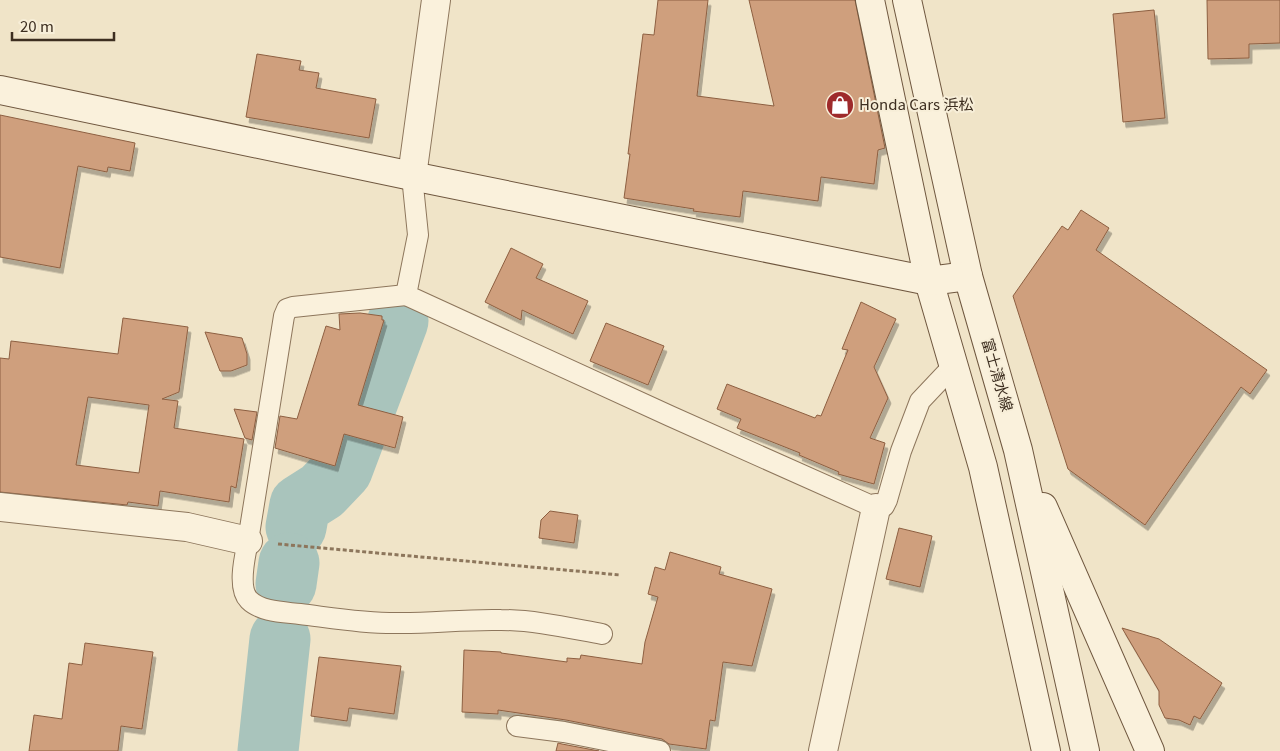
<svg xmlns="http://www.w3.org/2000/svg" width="1280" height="751" font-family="Georgia,'Noto Sans JP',serif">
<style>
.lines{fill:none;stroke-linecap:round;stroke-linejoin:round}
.river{stroke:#a9c4bc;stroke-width:61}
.building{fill:#cf9f7d;stroke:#8d5f41;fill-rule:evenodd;filter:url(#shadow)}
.lane-casing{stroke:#8d765c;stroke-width:22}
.street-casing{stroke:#8d765c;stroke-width:30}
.secondary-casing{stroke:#6f573f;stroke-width:30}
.path{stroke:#8d765c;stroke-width:3;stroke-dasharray:4 2.5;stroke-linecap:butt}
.lane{stroke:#faf1dc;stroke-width:20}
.street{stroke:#faf1dc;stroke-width:28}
.secondary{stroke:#faf1dc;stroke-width:28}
.labels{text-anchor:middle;stroke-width:4;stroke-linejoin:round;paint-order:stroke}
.poi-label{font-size:15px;fill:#3d2e20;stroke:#f7eed8;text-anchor:start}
.street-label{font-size:15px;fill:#3d2e20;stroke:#f7eed8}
</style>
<defs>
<filter id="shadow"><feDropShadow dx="3" dy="5.5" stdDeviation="0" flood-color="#0004"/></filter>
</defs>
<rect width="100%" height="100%" fill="#f0e4c8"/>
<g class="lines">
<g class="river">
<polyline points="296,527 300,505 322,491 342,470 398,321"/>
<polyline points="286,584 289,563"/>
<polyline points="268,751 280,639"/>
</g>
</g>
<g class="building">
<polygon points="658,0 708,0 697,96 774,106 749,0 855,0 885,148 878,150 874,184 821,177 818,201 743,191 740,217 693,211 694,209 624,198 630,154 628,154 643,34 654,35"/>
<polygon points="1207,0 1280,0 1280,43 1249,44 1249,58 1208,59"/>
<polygon points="1154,10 1165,118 1123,122 1113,14"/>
<polygon points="257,54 301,61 299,70 319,73 316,88 376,99 369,138 246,117"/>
<polygon points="0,115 135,143 130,171 108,167 107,172 78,166 60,268 0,257"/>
<polygon points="1081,210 1109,228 1096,250 1267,370 1250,394 1241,387 1145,525 1068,469 1013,296 1062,226 1068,230"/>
<polygon points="511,248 543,264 536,278 588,301 573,334 522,310 521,320 485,302"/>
<polygon points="861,302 896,319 874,367 888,398 870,438 885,443 874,484 838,474 839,472 799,455 800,453 737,428 741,419 717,409 727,384 815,418 817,415 821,416 848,350 842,349"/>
<polygon points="360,313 382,316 382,320 384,320 358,405 403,417 395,448 344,434 335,466 275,448 280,416 297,419 326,326 340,330 339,314"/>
<path d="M123,318l65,9 -9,65 -17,7 16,2 -4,27 70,11 -8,49 -5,-2 -2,16 -69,-11 -2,15 -30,-4 -1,3 -127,-13v-134l9,1 2,-18 107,13zM88,397l61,8 -10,68 -63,-8z"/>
<polygon points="606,323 664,346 648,385 590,361"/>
<polygon points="205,332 242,338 247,354 247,365 231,371 220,371"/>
<polygon points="234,409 257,412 252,440 245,438"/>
<polygon points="550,511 578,515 574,543 539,538 541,520"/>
<polygon points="899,528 932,536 920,587 886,579"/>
<polygon points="670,552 721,567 719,574 772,589 752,666 723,662 715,721 710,720 706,749 669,744 662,739 566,720 498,710 498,714 462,712 464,650 501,652 501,653 567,662 567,658 580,659 581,655 642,664 645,642 658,597 648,594 655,567 665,570"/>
<polygon points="1122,628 1159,639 1222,683 1200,719 1194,716 1190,725 1179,720 1165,718 1159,705 1159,691"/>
<polygon points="85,643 153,652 142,729 121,726 118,751 29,751 34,715 62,719 69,663 82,665"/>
<polygon points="319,657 401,666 394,714 349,708 347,721 311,716"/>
<polygon points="558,743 562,744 599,751 556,751"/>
</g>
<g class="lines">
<defs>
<g id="lane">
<polyline points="412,176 418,235 406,295 670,416 876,508 884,506 887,500 901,451 920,401 953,366"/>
<path d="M406,295l-113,12 -6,2 -3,7 -36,225c-3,15 -11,47 1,59 12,12 35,12 51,14 33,4 68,10 102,9 33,0 66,-4 99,-3 34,0 68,8 101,14"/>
<polyline points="517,726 564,732 660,751"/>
</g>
<g id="street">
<polyline points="412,176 436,0"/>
<polyline points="0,507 187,527 248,541"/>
<polyline points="823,751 876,508"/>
</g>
<g id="secondary">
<polyline points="870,0 929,281 983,467 1046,751"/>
<polyline points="907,0 968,276 1018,450 1085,751"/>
<polyline points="0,90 412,176 929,281 968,276"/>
<polyline points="1043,507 1150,751"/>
</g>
</defs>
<use href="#lane" class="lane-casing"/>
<use href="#street" class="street-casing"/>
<use href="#secondary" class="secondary-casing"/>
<polyline class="path" points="278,544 620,575"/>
<use href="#lane" class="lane"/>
<use href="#street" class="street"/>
<use href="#secondary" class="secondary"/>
</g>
<defs>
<symbol id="shop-disc" viewBox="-11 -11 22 22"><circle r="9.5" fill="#9e2a2b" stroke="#f7eed8"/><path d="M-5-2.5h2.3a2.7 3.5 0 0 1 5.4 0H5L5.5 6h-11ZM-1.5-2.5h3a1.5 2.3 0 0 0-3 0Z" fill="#fff"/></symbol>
</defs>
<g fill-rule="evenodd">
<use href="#shop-disc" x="824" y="89" width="32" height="32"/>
</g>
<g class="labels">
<g class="poi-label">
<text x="859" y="110">Honda Cars 浜松</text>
</g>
<g class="street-label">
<text transform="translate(997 375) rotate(74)" y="5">富士清水線</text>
</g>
</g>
<path d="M12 32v8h102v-8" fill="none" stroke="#3d2e20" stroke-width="2.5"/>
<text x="20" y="32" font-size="15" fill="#3d2e20" stroke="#f7eed8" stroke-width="4" paint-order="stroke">20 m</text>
</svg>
